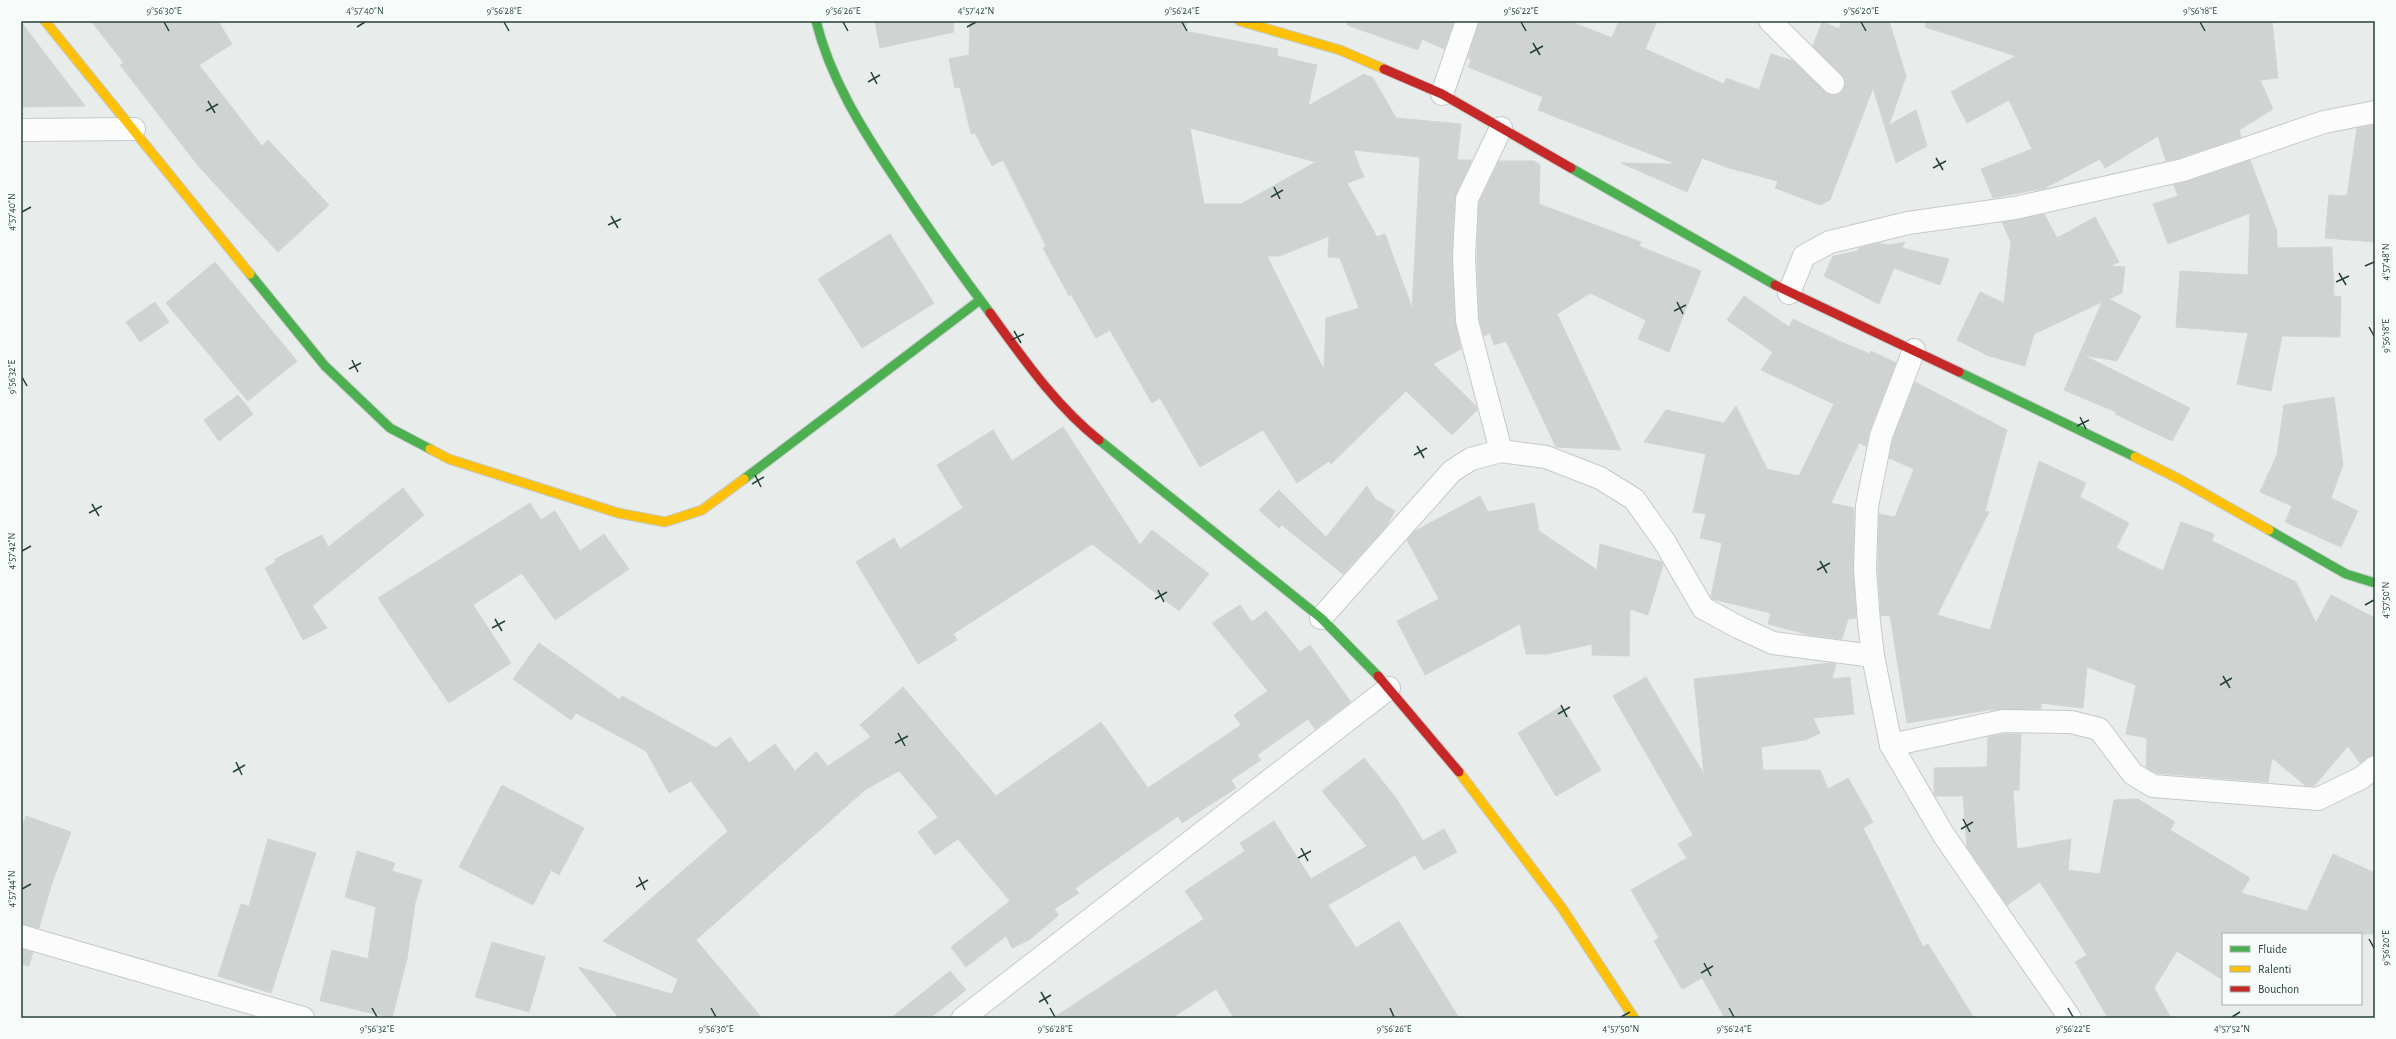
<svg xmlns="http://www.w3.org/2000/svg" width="2396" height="1039" font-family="'Alegreya Sans',sans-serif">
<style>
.building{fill:#cfd4d2;stroke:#d1d6d4;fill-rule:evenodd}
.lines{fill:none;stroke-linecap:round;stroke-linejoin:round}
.street-casing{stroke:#c5cac8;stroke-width:24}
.fast-casing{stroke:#c3cbc8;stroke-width:11}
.slow-casing{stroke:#c3cbc8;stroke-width:11}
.jam-casing{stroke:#c3cbc8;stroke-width:11}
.street{stroke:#fcfcfc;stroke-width:22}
.fast{stroke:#4caf50;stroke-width:9}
.slow{stroke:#ffc107;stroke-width:9}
.jam{stroke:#c62828;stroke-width:9}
.ticks{fill:none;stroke:#24423a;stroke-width:1.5}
.neatline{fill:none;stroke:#24423a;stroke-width:1.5}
.ticks-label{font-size:10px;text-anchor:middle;fill:#24423a}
</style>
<rect width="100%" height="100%" fill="#e8edeb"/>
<g class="building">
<polygon points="91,21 218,21 232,44 199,65 262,146 268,140 329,205 278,252 200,168 120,65 124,63"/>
<polygon points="875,21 953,21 954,32 880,48"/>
<path d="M970,21h218l-4,10 94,18 -1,7 40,9 -9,41 56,-32 9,4 23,40 65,6 -4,36h15l-17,38 -3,60 3,64 6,27 -28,15 43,42 1,4 -25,25 -46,-44 -75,73 -2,-3 -32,22 -34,-53 -63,37 -40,-69 -8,5 -42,-73 -14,8 -25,-44 -2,2 -26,-48 3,-2 -43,-86 -11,6 -17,-33 -4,1 -11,-47 -5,1 -6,-29 20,-4zM1190,128l126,34 -75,42h-37zM1353,150l67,7 -8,151 -27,-74 -8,3 -30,-54 17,-6zM1329,236l-1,21 12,1 19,50 -33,10 -2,52 -57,-114h13z"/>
<polygon points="1348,21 1454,21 1444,49 1422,39 1418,50 1347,25"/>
<polygon points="1479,21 1569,21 1612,38 1619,21 1657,21 1645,49 1724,84 1726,78 1759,90 1771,54 1793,61 1830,95 1842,91 1845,80 1813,46 1822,22 1839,29 1842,21 1889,21 1906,76 1889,125 1916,110 1927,146 1896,163 1873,88 1830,200 1820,205 1775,188 1778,181 1729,168 1702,158 1687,192 1621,163 1676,164 1538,110 1543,97 1468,67 1471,60 1468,58"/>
<polygon points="1926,21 2272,21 2278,78 2260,80 2273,109 2239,130 2241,137 2180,158 2166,161 2158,136 2105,168 2100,159 2045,188 1993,198 1981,169 2032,149 2009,100 1967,123 1951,92 2016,56 1925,27"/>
<polygon points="21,22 85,106 21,107"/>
<polygon points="2375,125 2375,242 2325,238 2329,195 2347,196 2357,128"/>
<polygon points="2250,160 2277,231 2277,248 2332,247 2334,296 2341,297 2340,337 2282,336 2271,391 2237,384 2248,333 2176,327 2180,271 2248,275 2250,213 2168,244 2153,204 2178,196 2174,185"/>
<polygon points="1499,161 1534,161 1540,165 1539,204 1641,242 1639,246 1701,271 1669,352 1638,339 1646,320 1590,293 1557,314 1621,450 1556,447 1506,341 1494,345 1490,333 1484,336 1479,319 1477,257 1479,202"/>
<polygon points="2044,214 2057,238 2095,217 2119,262 2110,266 2125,267 2122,293 2109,299 2141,316 2117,361 2083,355 2190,408 2172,441 2115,414 2116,412 2064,390 2102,302 2034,334 2025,366 1989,356 1957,340 1980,292 2004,303 2011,242 2002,222"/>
<polygon points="890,234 934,303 862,348 818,279"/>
<polygon points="1905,242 1902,248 1949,259 1940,285 1894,268 1879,304 1824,276 1833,256 1858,251 1859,248 1879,243 1888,245"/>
<polygon points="215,262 297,361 248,401 166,303"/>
<polygon points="1744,296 1789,327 1793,319 1839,341 1870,354 1871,351 1896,363 1869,432 1866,446 1859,443 1831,503 1854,508 1853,569 1856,618 1848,619 1842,639 1810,635 1768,624 1771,613 1712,599 1711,596 1722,543 1700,538 1706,514 1693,512 1706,454 1644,442 1666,410 1724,423 1736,406 1767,469 1799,476 1834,404 1761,370 1773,352 1727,320"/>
<polygon points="155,302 169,322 140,342 126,322"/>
<polygon points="1915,382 2007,430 1985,511 1989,512 1937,615 1990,630 2039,461 2086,483 2080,497 2129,523 2116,548 2163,571 2181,522 2214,534 2212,541 2296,582 2316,623 2331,595 2375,618 2375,755 2360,763 2348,746 2314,786 2306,786 2272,758 2268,782 2156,773 2146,767 2147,738 2126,734 2136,685 2087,667 2083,708 2041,703 2041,709 1989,710 1907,723 1890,615 1881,616 1878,569 1879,514 1895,517 1914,469 1889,458 1893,439"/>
<polygon points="238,395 253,414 219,441 204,420"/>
<polygon points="2334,397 2343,465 2331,498 2358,511 2341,547 2285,522 2292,506 2260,492 2277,455 2284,405"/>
<polygon points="1063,427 1140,545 1152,530 1209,574 1179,611 1092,544 953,634 957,640 918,664 856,562 894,538 900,549 963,508 937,465 993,430 1012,461"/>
<polygon points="1367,486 1375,499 1395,511 1385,528 1343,574 1282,525 1279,528 1259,510 1279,490 1326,537"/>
<polygon points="403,488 424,515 312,606 327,628 303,640 265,568 276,562 275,559 322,535 328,547"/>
<polygon points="1480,496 1488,512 1534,503 1539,531 1597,570 1600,544 1662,562 1663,565 1648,615 1630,609 1629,656 1592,655 1592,644 1547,654 1526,654 1520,624 1425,675 1397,621 1439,599 1407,540 1415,531"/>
<polygon points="530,503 541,520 555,511 580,551 604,534 629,569 555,620 522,573 473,605 511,663 449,703 378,598"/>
<polygon points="1240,605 1252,622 1266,611 1300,652 1310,645 1351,702 1315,729 1308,719 1257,755 1261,760 1231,780 1236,788 1182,823 1178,816 1075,888 1079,893 1054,909 1059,915 1029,940 1012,948 1006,936 966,967 951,947 1010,901 958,839 935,855 918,832 938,817 899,771 866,789 696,940 762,1018 619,1018 578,967 672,994 678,979 603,941 728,831 691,781 669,793 646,751 576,713 571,720 513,679 539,643 620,700 622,696 716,748 730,737 749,763 775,744 795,771 816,752 828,766 871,737 860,725 903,687 996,796 1101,722 1148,788 1241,725 1234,715 1268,691 1212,623"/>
<polygon points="1830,663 1836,664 1832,679 1850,677 1854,714 1813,718 1820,733 1805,740 1761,747 1763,770 1820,770 1828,789 1848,778 1873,822 1863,828 1923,947 1928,944 1974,1018 1725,1018 1702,978 1682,989 1654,941 1659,938 1631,890 1687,858 1678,844 1693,835 1613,696 1646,677 1704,774 1694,679"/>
<polygon points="1562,706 1601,770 1556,796 1518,733"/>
<polygon points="2004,734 2021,734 2019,790 2013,790 2017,849 2071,839 2068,870 2100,874 2114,800 2138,799 2175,822 2170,830 2250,878 2241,893 2307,911 2333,854 2375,873 2375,934 2223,934 2223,980 2177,951 2154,988 2171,1018 2108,1018 2075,962 2087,955 2040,882 2007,905 1967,847 1963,796 1935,796 1934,794 1934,768 1987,767 1988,737"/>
<polygon points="1364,758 1396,798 1423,841 1444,829 1457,852 1424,870 1415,855 1328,905 1356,948 1399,921 1459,1018 1234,1018 1216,989 1172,1018 1053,1018 1204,919 1185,891 1245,851 1240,843 1274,821 1311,879 1367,846 1322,791"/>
<polygon points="502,785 584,828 559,875 551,870 533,905 459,867"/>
<polygon points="26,816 71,832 51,886 39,928 21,924 21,830"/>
<polygon points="268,839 316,853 271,993 218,976 241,904 249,906"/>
<polygon points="357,851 395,863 392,871 422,880 415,903 407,959 392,1018 320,1001 332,950 368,959 376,907 345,897"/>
<polygon points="492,942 545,957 529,1012 475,997"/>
<polygon points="21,949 33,952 29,966 21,964"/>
<polygon points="950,971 966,990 930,1018 891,1018"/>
</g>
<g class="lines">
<defs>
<g id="street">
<polyline points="1770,21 1833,83"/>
<polyline points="1442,94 1467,21"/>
<polyline points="1501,128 1467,199 1464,257 1467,321 1501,451"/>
<polyline points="21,130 134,129"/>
<polyline points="1789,293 1804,256 1830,242 1908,223 2015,208 2183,170 2324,122 2375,112"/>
<polyline points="1914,350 1881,436 1867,506 1865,569 1869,622 1873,656 1891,745 1943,834 2070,1018"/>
<polyline points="1321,618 1452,471 1471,459 1501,451 1546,457 1600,478 1634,499 1664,541 1703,608 1738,627 1773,643 1873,656"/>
<polyline points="1891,745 2003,721 2071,722 2099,729 2133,774 2153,786 2318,799 2361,778 2375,767"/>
<polyline points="21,936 303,1018"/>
<polyline points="963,1018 1389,688"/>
</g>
<g id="fast">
<path d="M816,21c14,57 46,108 78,156 31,47 63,92 96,136"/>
<polyline points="1571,168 1775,285"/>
<polyline points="250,274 325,366 390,428 430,449"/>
<polyline points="1959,372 2135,457"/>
<polyline points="1099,440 1321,618 1378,676"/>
<polyline points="744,479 980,300"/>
<polyline points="2269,530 2346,574 2375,583"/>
</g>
<g id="slow">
<polyline points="45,21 250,274"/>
<polyline points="1240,21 1340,50 1384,69"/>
<polyline points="430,449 449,459 618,513 665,522 702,510 744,479"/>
<polyline points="2135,457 2179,479 2269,530"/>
<polyline points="1459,772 1562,908 1634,1018"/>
</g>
<g id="jam">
<polyline points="1384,69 1442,94 1571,168"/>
<polyline points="1775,285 1959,372"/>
<path d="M990,313c33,45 65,92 109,127"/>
<polyline points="1378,676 1459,772"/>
</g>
</defs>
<use href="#street" class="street-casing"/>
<use href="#fast" class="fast-casing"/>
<use href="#slow" class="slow-casing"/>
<use href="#jam" class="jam-casing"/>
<use href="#street" class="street"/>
<use href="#fast" class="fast"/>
<use href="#slow" class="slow"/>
<use href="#jam" class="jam"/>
</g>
<path class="ticks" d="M164,22l5,9M504,22l5,9M843,22l5,9M1182,22l5,9M1521,22l5,9M1861,22l5,9M2200,22l5,9M357,27l8,-5M967,27l9,-5M1533,43l7,12M1530,53l13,-7M871,72l6,12M868,82l12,-7M208,101l7,12M206,111l12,-7M1936,158l7,12M1933,168l13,-7M1274,187l6,12M1271,197l12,-7M22,212l9,-5M611,216l7,12M608,225l13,-6M2365,266l9,-4M2339,273l7,12M2336,282l13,-6M1677,302l6,12M1674,311l12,-6M2369,327l5,9M1014,331l7,12M1011,340l13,-6M352,360l6,12M349,369l12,-6M22,377l5,9M2080,417l6,12M2077,426l12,-6M1417,446l7,12M1414,455l13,-7M755,475l6,12M752,484l12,-7M92,504l7,12M89,513l13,-7M22,551l9,-5M1820,561l7,12M1817,570l13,-7M1158,590l6,12M1155,599l12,-7M2365,605l9,-5M495,619l7,12M492,628l13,-7M2223,676l7,12M2220,685l12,-7M1561,705l6,12M1558,714l12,-7M898,733l7,13M895,743l13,-7M236,762l6,13M233,772l12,-7M1963,819l7,13M1961,829l12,-7M1301,848l7,13M1298,858l13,-7M639,877l6,13M636,887l12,-7M22,889l9,-5M2369,939l5,9M1704,963l7,13M1701,973l12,-7M1041,992l7,12M1039,1002l12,-7M372,1008l5,9M711,1008l5,9M1050,1008l5,9M1390,1008l4,9M1729,1008l5,9M2068,1008l5,9M1621,1017l9,-5M2232,1017l8,-5"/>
<rect width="2396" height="1039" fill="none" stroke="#f7fbf9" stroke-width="44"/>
<rect x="2222" y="933" width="140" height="72" fill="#f7fbf9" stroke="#a3b1ad"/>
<rect x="2230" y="946" width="20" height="6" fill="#4caf50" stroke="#a3b1ad"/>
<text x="2258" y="953" font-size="12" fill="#24423a">Fluide</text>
<rect x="2230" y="966" width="20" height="6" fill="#ffc107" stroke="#a3b1ad"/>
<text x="2258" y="973" font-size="12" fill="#24423a">Ralenti</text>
<rect x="2230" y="986" width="20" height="6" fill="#c62828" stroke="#a3b1ad"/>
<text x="2258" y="993" font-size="12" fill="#24423a">Bouchon</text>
<rect x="22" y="22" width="2352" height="995" class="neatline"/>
<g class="ticks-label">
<text x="164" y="14">9°56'30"E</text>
<text x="365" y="14">4°57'40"N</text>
<text x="504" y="14">9°56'28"E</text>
<text x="843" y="14">9°56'26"E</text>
<text x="976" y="14">4°57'42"N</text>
<text x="1182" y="14">9°56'24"E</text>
<text x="1521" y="14">9°56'22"E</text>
<text x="1861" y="14">9°56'20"E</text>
<text x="2200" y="14">9°56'18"E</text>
<text transform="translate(11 212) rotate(-90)" y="4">4°57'40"N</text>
<text transform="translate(2385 262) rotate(-90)" y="4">4°57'48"N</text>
<text transform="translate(2385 336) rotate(-90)" y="4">9°56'18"E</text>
<text transform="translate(11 377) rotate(-90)" y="4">9°56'32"E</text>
<text transform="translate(11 551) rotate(-90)" y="4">4°57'42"N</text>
<text transform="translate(2385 600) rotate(-90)" y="4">4°57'50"N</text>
<text transform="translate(11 889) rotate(-90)" y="4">4°57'44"N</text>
<text transform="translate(2385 948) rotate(-90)" y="4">9°56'20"E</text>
<text x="377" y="1032">9°56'32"E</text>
<text x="716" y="1032">9°56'30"E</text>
<text x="1055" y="1032">9°56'28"E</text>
<text x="1394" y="1032">9°56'26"E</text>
<text x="1621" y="1032">4°57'50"N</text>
<text x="1734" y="1032">9°56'24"E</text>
<text x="2073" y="1032">9°56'22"E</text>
<text x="2232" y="1032">4°57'52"N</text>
</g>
</svg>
